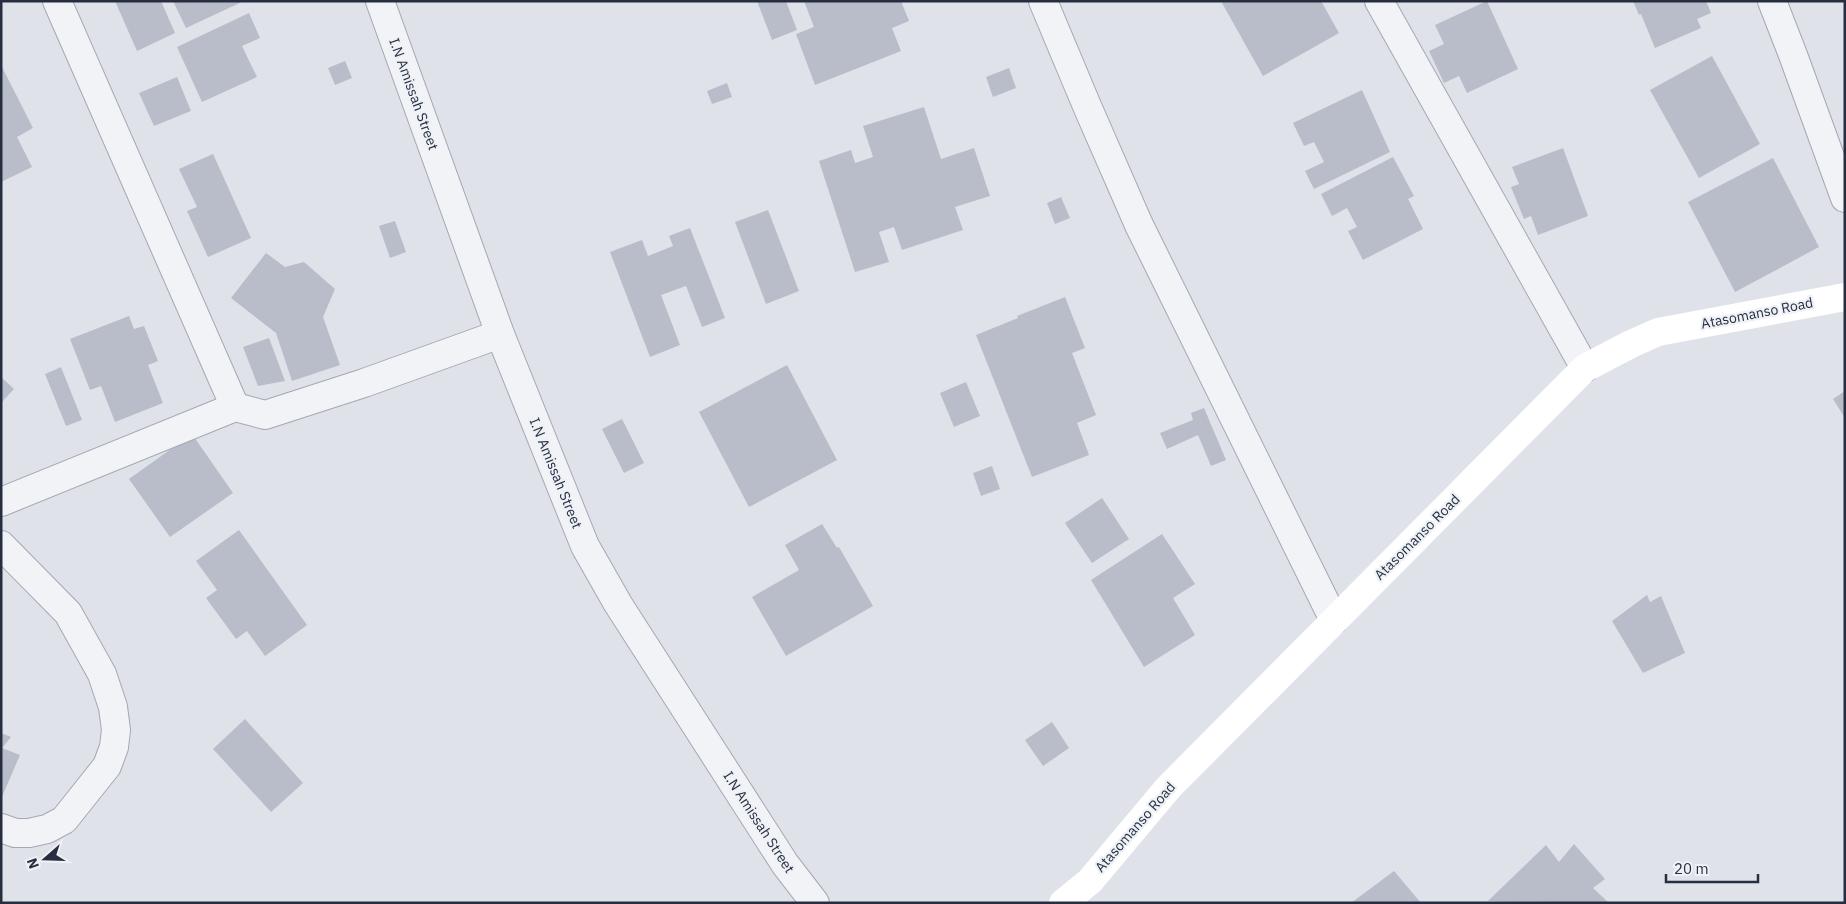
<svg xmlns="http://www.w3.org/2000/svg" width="1846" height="904" font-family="'IBM Plex Sans',sans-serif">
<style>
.building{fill:#b9bdc9}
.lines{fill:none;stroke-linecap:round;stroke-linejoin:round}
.street-casing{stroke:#a4a8b3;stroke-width:30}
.street{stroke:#f2f3f7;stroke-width:28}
.secondary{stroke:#fff;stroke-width:28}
.labels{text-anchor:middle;stroke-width:4.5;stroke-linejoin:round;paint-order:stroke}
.street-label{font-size:14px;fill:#272e40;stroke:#eef1f6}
</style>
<rect width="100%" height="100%" fill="#dfe2e9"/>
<g class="building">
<polygon points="115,1 161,1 175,33 137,51"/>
<polygon points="173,1 244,1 186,28"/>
<polygon points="757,1 786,1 797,30 772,40"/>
<polygon points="804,1 901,1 909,21 892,28 901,51 815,85 796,34 814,27"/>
<polygon points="1224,1 1321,1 1339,33 1263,76 1222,3"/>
<polygon points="1487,1 1518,69 1467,93 1459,76 1444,83 1429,51 1444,44 1435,25"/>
<polygon points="1633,1 1706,1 1711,13 1697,19 1701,28 1655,48 1641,14 1639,15"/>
<polygon points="249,13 260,38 242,46 257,77 202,102 177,47"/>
<polygon points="1712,56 1760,144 1699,178 1650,90"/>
<polygon points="345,61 352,78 335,85 328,68"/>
<polygon points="1,65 33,128 17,137 32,167 1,182"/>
<polygon points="1009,68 1016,88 993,97 986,77"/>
<polygon points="177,77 191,111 154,126 139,93"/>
<polygon points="727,83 732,97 712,104 707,91"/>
<polygon points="1362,90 1390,152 1314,189 1305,171 1324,162 1314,142 1304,146 1293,123"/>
<polygon points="924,107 941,159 974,148 990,196 955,207 963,230 902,250 894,227 879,232 889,262 855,272 819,161 851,150 855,163 873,157 863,126"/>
<polygon points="1563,148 1588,216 1538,235 1531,216 1524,219 1511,187 1519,184 1512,167"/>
<polygon points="213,154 251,238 208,257 187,211 197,207 179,169"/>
<polygon points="1393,157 1414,196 1408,199 1423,229 1363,260 1348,231 1357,227 1347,208 1332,216 1321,194"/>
<polygon points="1773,158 1819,247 1735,292 1688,202"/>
<polygon points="1061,197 1070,218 1055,224 1047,203"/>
<polygon points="768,210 799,291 766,304 735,222"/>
<polygon points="395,221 406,252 390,258 379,226"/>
<polygon points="690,228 725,318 702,327 686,286 661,295 680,345 650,357 610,252 642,240 648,256 673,246 669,236"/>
<polygon points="266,253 285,267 304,262 335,289 323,317 340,365 292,381 276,333 231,298"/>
<polygon points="1065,297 1085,348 1072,353 1096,415 1077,423 1089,455 1032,477 976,335 1018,318 1017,316"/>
<polygon points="129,316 134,329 144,326 158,361 148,365 163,403 115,422 101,386 90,390 70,339"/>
<polygon points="269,338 285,381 258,386 243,347"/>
<polygon points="787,365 837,460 749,507 699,412"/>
<polygon points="61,367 82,420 66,426 45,374"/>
<polygon points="1,377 14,389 1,403"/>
<polygon points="966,382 980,416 954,427 940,393"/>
<polygon points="1845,391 1845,418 1833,399"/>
<polygon points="1204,408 1226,460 1211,466 1198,435 1167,449 1160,433 1193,420 1191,413"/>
<polygon points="622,419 644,463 624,473 602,429"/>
<polygon points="192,434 233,493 170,537 129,479"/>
<polygon points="992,466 1000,489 981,496 973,473"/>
<polygon points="1102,498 1129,539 1092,563 1065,523"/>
<polygon points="822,524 837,548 839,547 873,606 786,656 752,597 799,570 785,545"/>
<polygon points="239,530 307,625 265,656 247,631 236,639 206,598 217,590 196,561"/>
<polygon points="1162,534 1195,584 1173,598 1195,635 1144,667 1091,580"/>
<polygon points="1647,595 1650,602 1661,596 1685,653 1643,673 1612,621"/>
<polygon points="245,719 303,783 271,812 213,749"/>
<polygon points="1052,722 1069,748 1043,766 1025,740"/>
<polygon points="1,733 11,737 2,748 20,755 1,799"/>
<polygon points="1574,844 1605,879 1593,888 1609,903 1488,901 1546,845 1559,862"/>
<polygon points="1394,871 1421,903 1351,903"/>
</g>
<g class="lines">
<defs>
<g id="street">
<polyline points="57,1 235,407"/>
<polyline points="380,1 500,334 585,546 618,604 785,864 815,903"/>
<polyline points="1043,1 1087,106 1139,225 1334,620"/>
<polyline points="1379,1 1585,368"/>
<polyline points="1772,1 1793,55 1845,198"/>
<polyline points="1,502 235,407 265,415 364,383 500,334"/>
<polyline points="1,545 68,613 102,674 113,707 116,730 114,747 107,766 64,820 47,829 29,833 15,833 1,828"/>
</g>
</defs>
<use href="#street" class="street-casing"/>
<use href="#street" class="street"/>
<polyline class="secondary" points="1063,903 1090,881 1168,788 1585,368 1631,344 1658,332 1845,297"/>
</g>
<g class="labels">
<g class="street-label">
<text transform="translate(414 94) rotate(70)" y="5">I.N Amissah Street</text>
<text transform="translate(1757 313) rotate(-11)" y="5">Atasomanso Road</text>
<text transform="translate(556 473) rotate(68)" y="5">I.N Amissah Street</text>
<text transform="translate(1417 537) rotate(-45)" y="5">Atasomanso Road</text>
<text transform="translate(759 822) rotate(57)" y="5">I.N Amissah Street</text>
<text transform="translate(1135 827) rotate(-49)" y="5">Atasomanso Road</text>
</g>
</g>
<rect width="1846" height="904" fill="none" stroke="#272e40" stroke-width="5"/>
<g transform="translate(45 859) rotate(250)" stroke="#eef1f6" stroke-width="4" paint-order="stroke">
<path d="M0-4L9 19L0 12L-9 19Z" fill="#272e40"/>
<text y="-8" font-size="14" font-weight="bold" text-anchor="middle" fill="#272e40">N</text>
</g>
<path d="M1666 874v8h92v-8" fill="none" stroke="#272e40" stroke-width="2.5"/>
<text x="1674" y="874" font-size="15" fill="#272e40" stroke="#eef1f6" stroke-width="4" paint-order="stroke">20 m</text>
</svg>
